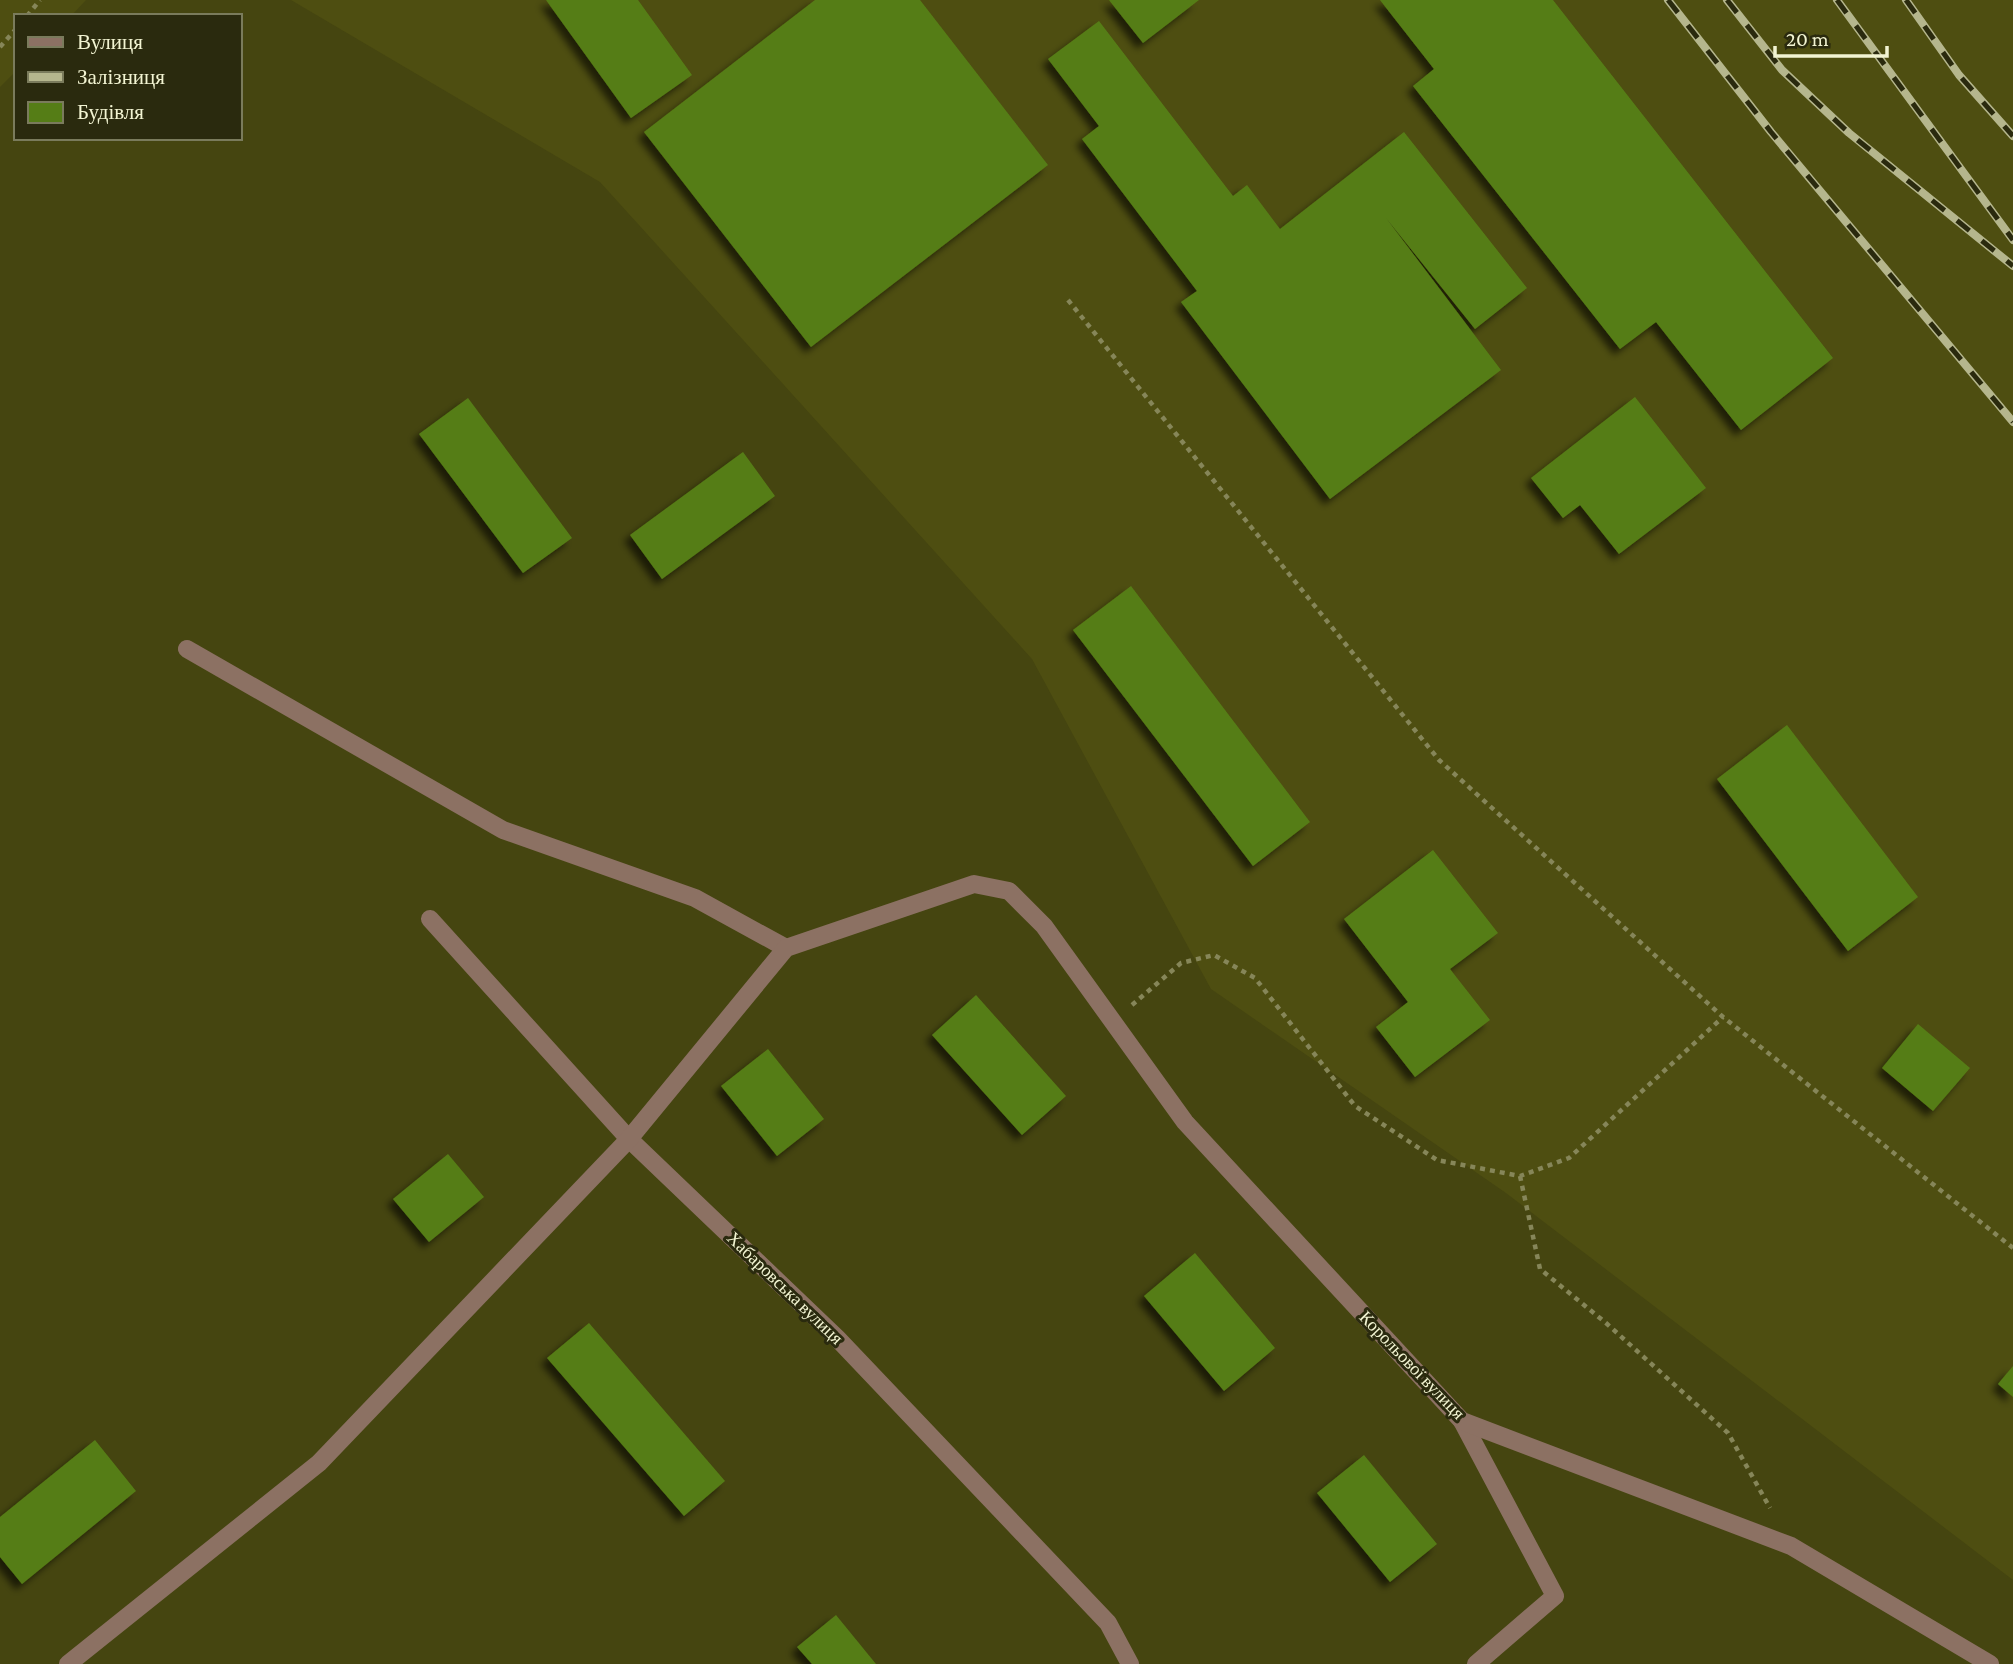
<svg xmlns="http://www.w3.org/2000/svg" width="2013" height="1664" font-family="'Crimson Pro',serif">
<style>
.built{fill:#4e4e11}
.building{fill:#557d16;filter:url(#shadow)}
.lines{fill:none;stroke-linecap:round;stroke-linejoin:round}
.path{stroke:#868659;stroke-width:4.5;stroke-dasharray:5 5;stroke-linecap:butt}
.service{stroke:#8c7163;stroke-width:18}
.minor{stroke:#8c7163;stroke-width:18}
.rail-casing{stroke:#b5b68d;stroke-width:8}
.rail{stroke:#2a2a0e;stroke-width:5;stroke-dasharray:16;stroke-linecap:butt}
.labels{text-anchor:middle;stroke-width:6;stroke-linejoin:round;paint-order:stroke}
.street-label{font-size:18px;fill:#f2f4d2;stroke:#2a2a0e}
</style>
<defs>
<filter id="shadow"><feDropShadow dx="-6" dy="6" stdDeviation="3.5" flood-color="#0009"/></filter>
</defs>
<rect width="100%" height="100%" fill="#454510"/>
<g class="built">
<polygon points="0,0 86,0 71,16 16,16 16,71 0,87"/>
<polygon points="291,0 2013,0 2013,1580 1506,1193 1211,989 1032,659 600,182"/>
</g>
<g class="building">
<polygon points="546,0 638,0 692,75 631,118"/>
<polygon points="815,0 920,0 1048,165 811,347 644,132"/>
<polygon points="1109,0 1199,0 1143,43"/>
<polygon points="1380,0 1553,0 1833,358 1741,430 1656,322 1620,349 1413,86 1434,69"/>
<polygon points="1099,21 1233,196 1247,185 1280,229 1404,132 1527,288 1475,329 1386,218 1501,370 1330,499 1181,302 1197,291 1082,139 1099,126 1048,59"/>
<polygon points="1635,397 1706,488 1619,554 1580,505 1563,518 1531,478"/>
<polygon points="468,398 572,538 523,573 419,434"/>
<polygon points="743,452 775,496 662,579 630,535"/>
<polygon points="1131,586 1310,822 1253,866 1073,630"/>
<polygon points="1787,725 1918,897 1848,951 1717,779"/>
<polygon points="1433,850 1498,933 1450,969 1490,1020 1415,1077 1376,1027 1408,1002 1344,919"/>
<polygon points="976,995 1066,1096 1022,1135 932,1035"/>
<polygon points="1918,1024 1970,1068 1933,1111 1882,1068"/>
<polygon points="768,1049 824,1119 777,1156 721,1086"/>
<polygon points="448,1154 484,1197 429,1242 393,1199"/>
<polygon points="1195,1253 1275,1348 1224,1391 1144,1296"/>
<polygon points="589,1323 725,1481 684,1516 547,1358"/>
<polygon points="2013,1366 2013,1397 1998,1384"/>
<polygon points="95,1440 136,1491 22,1584 0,1557 0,1517"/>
<polygon points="1364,1455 1437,1544 1390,1582 1317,1493"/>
<polygon points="836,1615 876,1664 812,1664 797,1647"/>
</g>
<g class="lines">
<g class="path">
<polyline points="27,16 40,0"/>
<polyline points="0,47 16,29"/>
<polyline points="1068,300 1439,760 1723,1017 2013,1248"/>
<polyline points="1132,1005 1181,963 1214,955 1255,978 1355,1106 1437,1160 1520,1176 1569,1158 1723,1017"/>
<polyline points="1520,1176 1540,1269 1606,1323 1728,1433 1770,1508"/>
</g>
<g class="service">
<polyline points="187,649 503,830 695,898 786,948"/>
<polyline points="1462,1421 1555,1596 1476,1664"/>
</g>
<g class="minor">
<polyline points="430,919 629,1139 837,1338 1108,1623 1130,1664"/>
<polyline points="68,1664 319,1463 629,1139 786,948 974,884 1009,891 1044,926 1185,1122 1462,1421 1791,1546 1990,1664"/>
</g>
<defs>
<g id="rail">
<polyline points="1668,0 1771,132 2013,422"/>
<polyline points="1727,0 1782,70 1849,133 2013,266"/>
<polyline points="1837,0 2013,240"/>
<polyline points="1906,0 1959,75 2013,136"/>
</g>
</defs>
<use href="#rail" class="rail-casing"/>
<use href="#rail" class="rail"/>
</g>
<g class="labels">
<g class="street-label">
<text transform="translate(785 1288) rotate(44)" y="6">Хабаровська вулиця</text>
<text transform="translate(1412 1365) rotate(46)" y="6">Корольової вулиця</text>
</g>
</g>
<rect x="14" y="14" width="228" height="126" fill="#2a2a0e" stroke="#7a7b5c" stroke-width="2"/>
<rect x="28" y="37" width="35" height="10" fill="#8c7163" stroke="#7a7b5c" stroke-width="2"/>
<text x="77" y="49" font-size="21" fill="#f2f4d2">Вулиця</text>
<rect x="28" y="72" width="35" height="10" fill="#b5b68d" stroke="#7a7b5c" stroke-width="2"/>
<text x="77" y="84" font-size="21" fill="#f2f4d2">Залізниця</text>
<rect x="28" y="102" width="35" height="21" fill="#557d16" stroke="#7a7b5c" stroke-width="2"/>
<text x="77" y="119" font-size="21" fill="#f2f4d2">Будівля</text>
<path d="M1775 46v10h112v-10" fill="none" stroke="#f2f4d2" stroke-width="3.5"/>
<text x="1786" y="46" font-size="21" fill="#f2f4d2" stroke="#2a2a0e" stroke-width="5" paint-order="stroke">20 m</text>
</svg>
